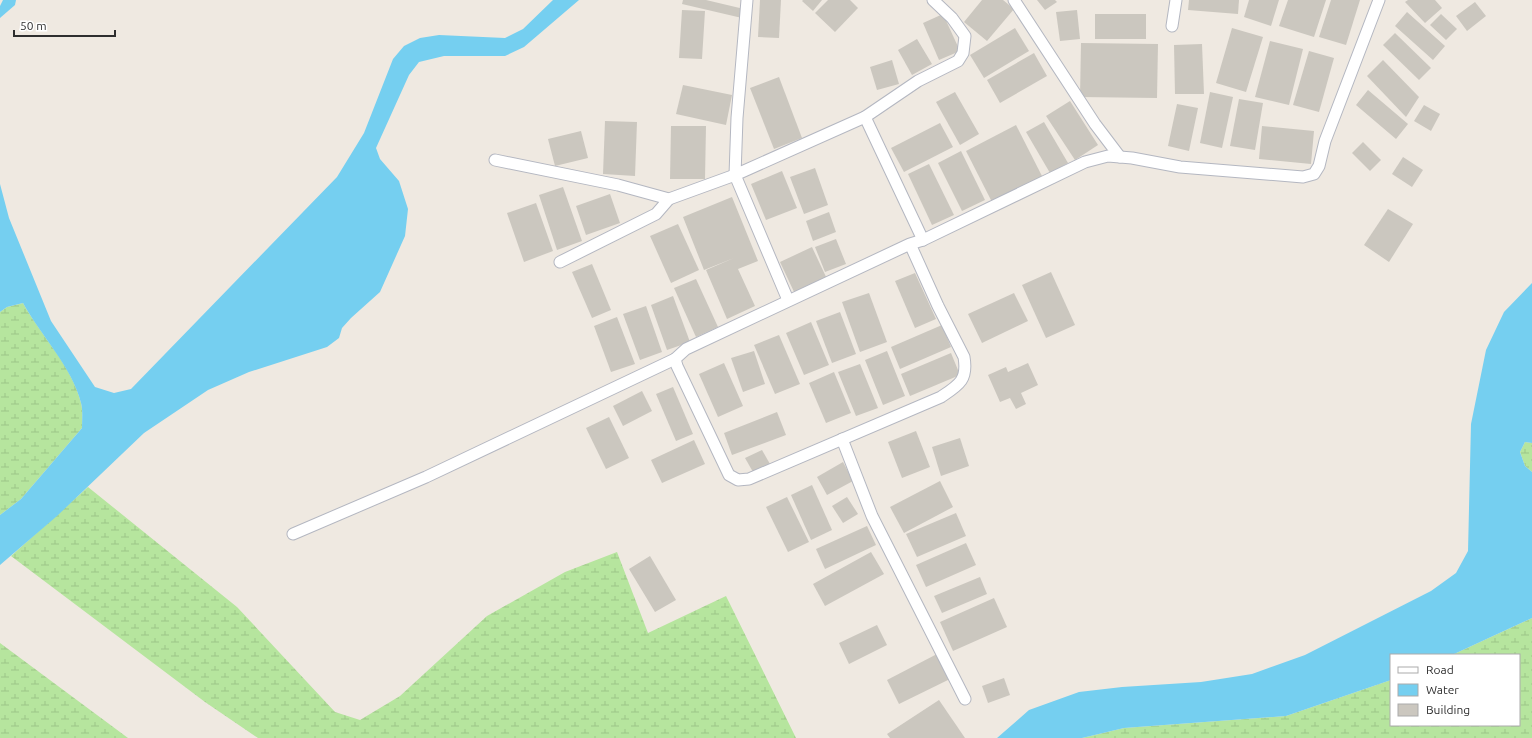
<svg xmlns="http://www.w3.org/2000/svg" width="1532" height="738" font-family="Ubuntu,sans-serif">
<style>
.wetland{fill:url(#wetland-marsh)}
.water{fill:#75cff0}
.building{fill:#cbc7bf}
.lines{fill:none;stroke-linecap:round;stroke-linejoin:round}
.minor-casing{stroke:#b4b7c1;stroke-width:13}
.minor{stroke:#fff;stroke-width:11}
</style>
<defs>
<pattern id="wetland-marsh" width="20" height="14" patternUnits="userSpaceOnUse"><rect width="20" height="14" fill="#b6e59e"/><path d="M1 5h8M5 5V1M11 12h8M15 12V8" fill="none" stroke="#9dc588"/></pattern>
</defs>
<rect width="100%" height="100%" fill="#efe9e1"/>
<g class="wetland">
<path d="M23,303c18,33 49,63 58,100 2,7 1,17 1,25l-61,71 -21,16v-203l7,-5z"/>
<polygon points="1525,442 1532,443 1532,472 1525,466 1520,452"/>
<polygon points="88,487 237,607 335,712 360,720 400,696 487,616 565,572 617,552 648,633 726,596 796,738 258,738 205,702 11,556"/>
<polygon points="1532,618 1532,738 1082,738 1124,728 1286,716 1391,680 1391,725 1519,725 1519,655 1452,655"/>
<polygon points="0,643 128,738 0,738"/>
</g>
<g class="water">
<polygon points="3,0 16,0 15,5 0,18 0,6"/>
<path d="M553,0h26l-55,47 -19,9h-61l-25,6 -10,13 -33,73 4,11 19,22 9,28 -3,27 -25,56 -29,26 -9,10 -3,10 -12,9 -78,25 -41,18 -64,43 -87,83 -57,49v-50l21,-16 61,-71c0,-8 1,-18 -1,-25 -9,-36 -40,-67 -58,-100l-16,4 -7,5v-128l9,34 42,103 44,66 19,6 17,-4 206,-212 27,-44 29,-74 11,-13 16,-8 19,-3 66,3 18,-9z"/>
<polygon points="1532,283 1532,443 1525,442 1520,452 1525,466 1532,472 1532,618 1452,655 1391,655 1391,680 1286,716 1124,728 1082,738 997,738 1029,710 1079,692 1122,687 1201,682 1252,674 1305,655 1431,591 1456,573 1468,551 1471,424 1486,350 1504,312"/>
</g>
<g class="building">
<polygon points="683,0 706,0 744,9 742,18 682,4"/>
<polygon points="760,0 781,0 779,38 758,37"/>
<polygon points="803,0 822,0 813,11 802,1"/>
<polygon points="828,0 850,0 858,8 835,32 815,13"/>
<polygon points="982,0 1003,0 1014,9 987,41 964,22"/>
<polygon points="1037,0 1055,0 1057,2 1045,10"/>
<polygon points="1189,0 1239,0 1238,14 1188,10"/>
<polygon points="1249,0 1279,0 1271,26 1244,17"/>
<polygon points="1288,0 1326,0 1314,37 1279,26"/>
<polygon points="1331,0 1360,0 1346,45 1319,37"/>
<polygon points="1408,0 1435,0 1442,8 1425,23 1405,2"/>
<polygon points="1475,2 1486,16 1467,31 1456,16"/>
<polygon points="682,10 705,11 702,59 679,58"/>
<polygon points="1077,10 1080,39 1060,41 1056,12"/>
<polygon points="1407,12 1445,46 1433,60 1395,26"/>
<polygon points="943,14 960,51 939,60 923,23"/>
<rect x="1095" y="14" width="51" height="25"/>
<polygon points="1441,14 1457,29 1446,40 1430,25"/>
<polygon points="1015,28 1029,51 984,78 970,55"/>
<polygon points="1232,28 1263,37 1246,92 1216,83"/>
<polygon points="1395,33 1431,68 1419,80 1383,45"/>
<polygon points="917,39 932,64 912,75 898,50"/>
<polygon points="1270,41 1303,49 1289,105 1255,97"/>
<polygon points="1081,43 1158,44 1157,98 1080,97"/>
<polygon points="1202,44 1204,94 1175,94 1174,45"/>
<polygon points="1309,51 1334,58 1319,112 1293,105"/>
<polygon points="1034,53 1047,76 1000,103 987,80"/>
<polygon points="892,60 899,84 877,90 870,67"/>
<polygon points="1383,60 1419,97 1406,117 1367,76"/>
<polygon points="779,77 802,138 774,149 750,88"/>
<polygon points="683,85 732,95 726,125 676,114"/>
<polygon points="1368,90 1408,124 1396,139 1356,105"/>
<polygon points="955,92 979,134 960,145 936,102"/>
<polygon points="1210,92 1233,97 1222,148 1200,143"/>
<polygon points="1239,99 1263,103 1255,150 1230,146"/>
<polygon points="1070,101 1098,145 1075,160 1046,116"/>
<polygon points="1177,104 1198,108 1189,151 1168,146"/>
<polygon points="1424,105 1440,114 1431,131 1414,121"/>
<polygon points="605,121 637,122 635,176 603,174"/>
<polygon points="1044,122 1068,163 1050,173 1026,132"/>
<polygon points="940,123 953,147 904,172 891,148"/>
<polygon points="1016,125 1043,178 993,204 966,151"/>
<polygon points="671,126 706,126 705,179 670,179"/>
<polygon points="1262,126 1314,131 1311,164 1259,159"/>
<polygon points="581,131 588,158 555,166 548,139"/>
<polygon points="1363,142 1381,160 1370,171 1352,153"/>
<polygon points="961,151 985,200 962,211 938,163"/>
<polygon points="1403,157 1423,170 1412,187 1392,174"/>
<polygon points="929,164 954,215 932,225 908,174"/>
<polygon points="815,168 828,205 804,214 790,177"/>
<polygon points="782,171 797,208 766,220 751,184"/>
<polygon points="563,187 582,241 557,250 539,195"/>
<polygon points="610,194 620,223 586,235 576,206"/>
<polygon points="732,197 758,261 738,269 755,306 727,319 706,270 734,258 704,270 683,217"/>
<polygon points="536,203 553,251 524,262 507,213"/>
<polygon points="1388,209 1413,224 1389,262 1364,245"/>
<polygon points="829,212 836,232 813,241 806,221"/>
<polygon points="678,224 699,270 671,283 650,236"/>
<polygon points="836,239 846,264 825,272 815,247"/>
<polygon points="812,247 827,279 795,294 780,262"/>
<polygon points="592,264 611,310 592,318 572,272"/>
<polygon points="1051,272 1075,325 1046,338 1022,285"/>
<polygon points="915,273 936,319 915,328 895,281"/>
<polygon points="696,279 718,327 696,337 674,288"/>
<polygon points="869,293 887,342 860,352 842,302"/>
<polygon points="1014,293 1028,321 982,343 968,314"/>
<polygon points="673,296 690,342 667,350 651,305"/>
<polygon points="646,306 662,352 640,360 623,314"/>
<polygon points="840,312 856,354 832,363 816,321"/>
<polygon points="617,317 635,364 611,372 594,326"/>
<polygon points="811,322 829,365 804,375 786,333"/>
<polygon points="942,325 951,347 900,369 891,347"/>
<polygon points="779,335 800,384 775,394 754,345"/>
<polygon points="754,351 765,384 743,392 731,358"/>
<polygon points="887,351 905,396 883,405 865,360"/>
<polygon points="951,353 960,375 910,396 901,374"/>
<polygon points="724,363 743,406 718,417 699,374"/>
<polygon points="1028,363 1038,385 1021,393 1026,404 1016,409 1010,398 1000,402 988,375 1006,367 1008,372"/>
<polygon points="860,364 878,408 856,416 838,372"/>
<polygon points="834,372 851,413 826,423 809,383"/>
<polygon points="673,387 693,434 676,441 656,394"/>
<polygon points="642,391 652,411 623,426 613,406"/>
<polygon points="777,412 786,435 732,455 724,433"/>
<polygon points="609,417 629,458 606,469 586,428"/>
<polygon points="916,431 930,467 902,478 888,442"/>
<polygon points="960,438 969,466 941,476 932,447"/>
<polygon points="694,440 705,464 662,483 651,460"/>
<polygon points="762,450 770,464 753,472 745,458"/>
<polygon points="843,462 853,481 827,495 817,477"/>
<polygon points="940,481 953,507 904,533 890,507"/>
<polygon points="812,485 832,530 811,540 791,495"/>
<polygon points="787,497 809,542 788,552 766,507"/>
<polygon points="847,497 858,514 843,523 832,506"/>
<polygon points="956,513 966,536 917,557 906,534"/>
<polygon points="867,526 876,545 825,569 816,549"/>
<polygon points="966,543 976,565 926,587 916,565"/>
<polygon points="871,552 884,574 825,606 813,584"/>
<polygon points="650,556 676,600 655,612 629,569"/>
<polygon points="980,577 987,594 942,613 934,596"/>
<polygon points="994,598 1007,627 953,651 940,622"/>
<polygon points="877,625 887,645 849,664 839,643"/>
<polygon points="937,654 950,679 899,704 887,680"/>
<polygon points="1004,678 1010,695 988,703 982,686"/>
<polygon points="939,700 965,738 890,738 887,734"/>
</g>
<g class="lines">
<defs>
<g id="minor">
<polyline points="747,0 737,118 735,175 865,117"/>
<polyline points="1014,0 1095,124 1120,157"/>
<polyline points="1172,26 1176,0"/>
<polyline points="495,160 618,185 669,199 735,175 788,300"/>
<polyline points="923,240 865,117 918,81 958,61 963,53 965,36 952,18 933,0"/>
<path d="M910,244l28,62 26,51c4,23 -5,28 -23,40l-192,82 -11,1 -9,-5 -52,-109 -2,-7 11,-10 224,-105 13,-4 162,-78 23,-6 24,2 48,9 123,10 11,-3 5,-8 6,-25 54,-141"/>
<polyline points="560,262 656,214 669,199"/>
<polyline points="842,439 872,516 965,699"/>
<polyline points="293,534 426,477 675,359"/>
</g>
</defs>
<use href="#minor" class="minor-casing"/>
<use href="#minor" class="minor"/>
</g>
<rect x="1390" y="654" width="130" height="72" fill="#ffffff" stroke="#ababab"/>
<rect x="1398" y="667" width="20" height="6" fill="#ffffff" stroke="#ababab"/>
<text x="1426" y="674" font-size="12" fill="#2e2e2e">Road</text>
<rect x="1398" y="684" width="20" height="12" fill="#75cff0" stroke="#ababab"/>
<text x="1426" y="694" font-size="12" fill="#2e2e2e">Water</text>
<rect x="1398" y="704" width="20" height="12" fill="#cbc7bf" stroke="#ababab"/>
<text x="1426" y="714" font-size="12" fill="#2e2e2e">Building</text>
<path d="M14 30v6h101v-6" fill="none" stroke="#2e2e2e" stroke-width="2"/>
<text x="20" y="30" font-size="12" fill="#2e2e2e" stroke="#ffffff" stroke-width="3" paint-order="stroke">50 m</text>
</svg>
